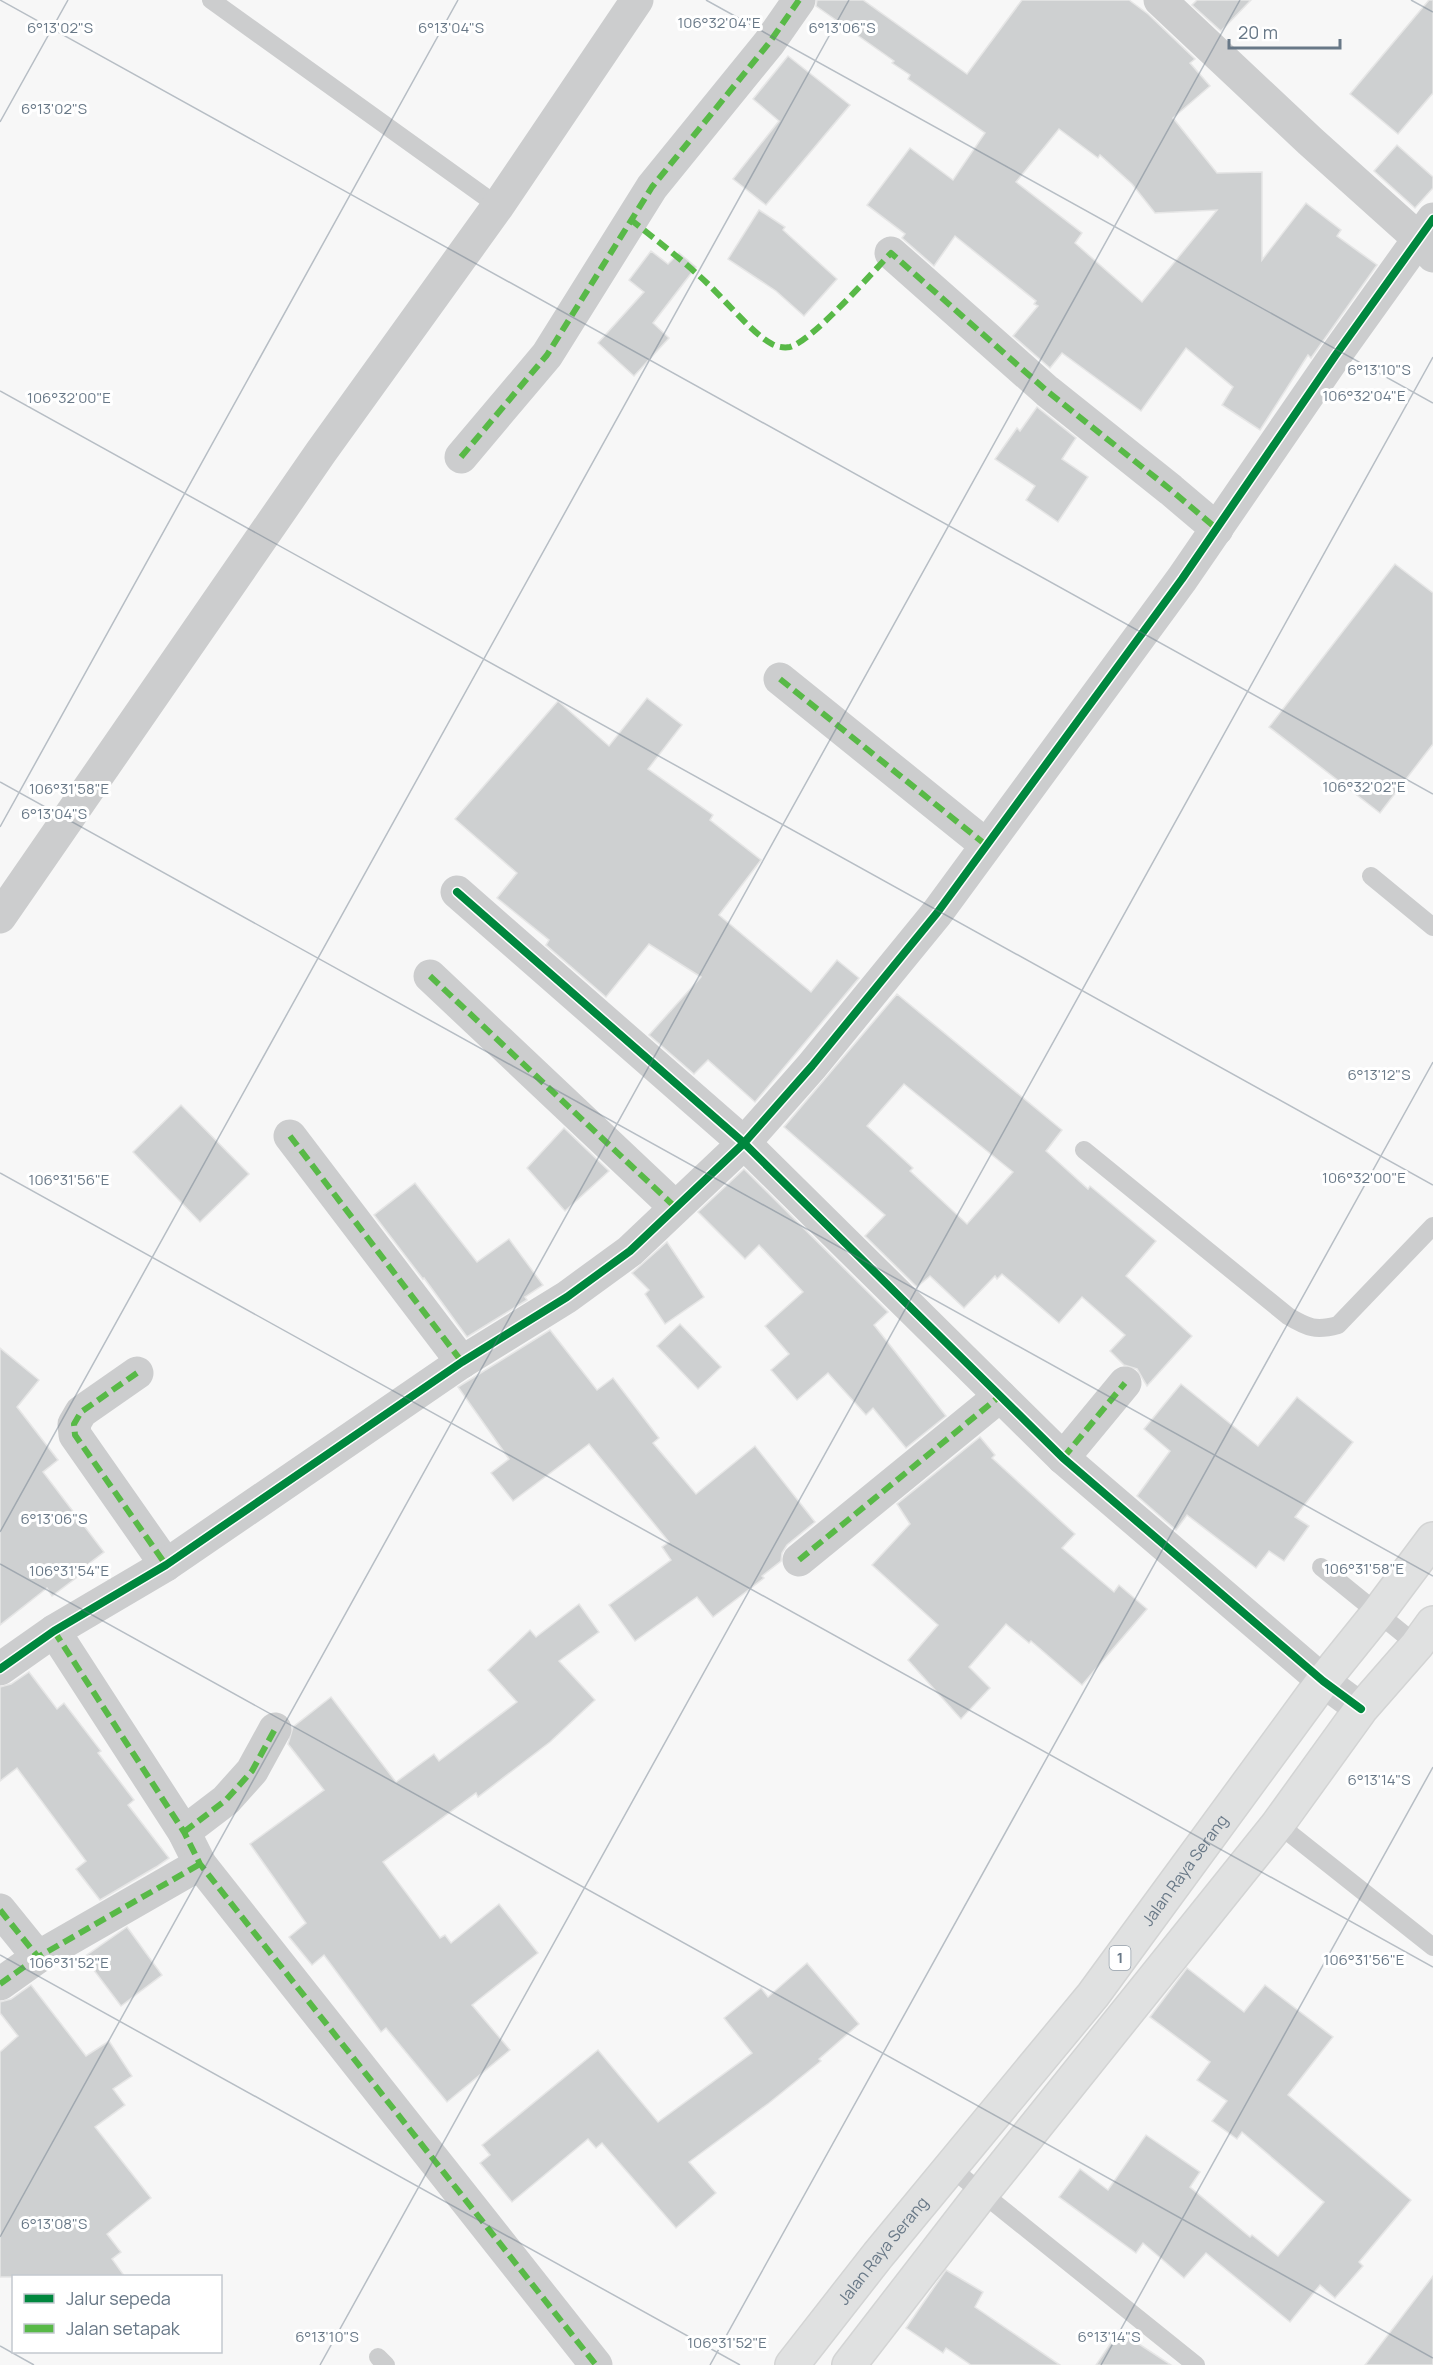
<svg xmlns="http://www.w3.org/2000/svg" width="1433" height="2365" font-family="Manrope,sans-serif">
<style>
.building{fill:#ced0d1;stroke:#e6e6e6;stroke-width:1.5;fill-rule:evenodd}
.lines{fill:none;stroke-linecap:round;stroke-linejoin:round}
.trunk-casing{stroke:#d3d4d4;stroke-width:36}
.service{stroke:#cccdce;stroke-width:18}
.minor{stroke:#cccdce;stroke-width:33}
.tertiary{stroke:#cccdce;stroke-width:33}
.trunk{stroke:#e0e1e1;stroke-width:33}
.quiet{stroke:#58b947;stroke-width:6;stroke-dasharray:12 6;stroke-linecap:butt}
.cycleway-casing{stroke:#fff;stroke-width:11}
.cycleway{stroke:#00873e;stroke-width:8}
.ticks{fill:none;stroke:#687887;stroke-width:1.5;stroke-opacity:0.45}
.labels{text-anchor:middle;stroke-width:6;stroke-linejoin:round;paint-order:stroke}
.shield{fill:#fff;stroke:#95a0ab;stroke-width:1.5}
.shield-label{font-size:15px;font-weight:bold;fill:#687887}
.street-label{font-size:16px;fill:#687887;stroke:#fff}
.ticks-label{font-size:15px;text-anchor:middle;fill:#687887;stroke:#fff;stroke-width:6;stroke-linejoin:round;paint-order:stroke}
</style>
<rect width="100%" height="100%" fill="#f7f7f7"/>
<g class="building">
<path d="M817,0h46l104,74 55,-74h107l19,14 47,45 -5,4 20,23 -37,32 44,55 45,-1v88l44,-57 35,27 -4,6 40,29 -66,93 -3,-3 -48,75 -38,-25 11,-18 -47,-39 -45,63 -79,-58 -12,15 -37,-32 25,-30 -4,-2 2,-3 -81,-65 -21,30 -32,-28 3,-4 -38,-29 43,-57 43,32 32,-47 -77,-54 2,-4 -18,-12 2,-2 -78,-55zM1059,129l39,29 2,-3 32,29 23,29 62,-3 -75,92 -67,-59 7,-10 -66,-51z"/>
<polygon points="1197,0 1251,0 1221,31 1192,5"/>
<polygon points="1429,0 1433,0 1433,93 1398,134 1350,94"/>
<polygon points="788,56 850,105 766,205 733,179 779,121 753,99"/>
<polygon points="1397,145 1433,177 1433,188 1415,208 1374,171"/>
<polygon points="759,210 785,227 783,230 837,279 804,316 776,291 728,259"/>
<polygon points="651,251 668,264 679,253 696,267 653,323 669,338 634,376 598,343 644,292 629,280"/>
<polygon points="1037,407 1076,438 1062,459 1088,477 1058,522 1026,500 1035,486 995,459 1017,428 1020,431"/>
<polygon points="1395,564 1433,593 1433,744 1380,813 1269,727"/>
<polygon points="647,698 682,725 648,769 713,815 710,820 761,860 719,915 811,992 837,960 859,978 755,1102 708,1060 694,1074 649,1035 701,977 649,944 606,997 546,945 549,940 497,898 517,873 455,819 558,701 609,746"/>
<path d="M897,994l165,136 -16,21 42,38 2,-3 66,55 -30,35 66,60 -45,50 -10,-17 -13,-4 -14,-14 15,-16 -43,-38 -23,26 -57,-49 -5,5 -2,-3 -31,32 -34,-32 -13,11 -52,-51 20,-21 -101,-88zM904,1084l109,88 -46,52 -57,-53 3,-3 -46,-42z"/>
<polygon points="181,1105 249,1174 200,1222 133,1152"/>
<polygon points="564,1128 609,1171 565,1211 527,1168"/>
<polygon points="744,1169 888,1312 874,1325 946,1416 906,1448 873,1408 866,1415 828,1373 797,1400 771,1370 789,1354 765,1326 803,1292 759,1245 745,1259 698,1212"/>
<polygon points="415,1183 477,1262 509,1239 543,1285 525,1297 527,1300 467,1337 424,1278 423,1279 374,1215"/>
<polygon points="667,1242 704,1297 665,1324 645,1294 649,1290 632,1273"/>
<polygon points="680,1324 721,1367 698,1389 657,1346"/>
<polygon points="550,1330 597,1390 613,1378 659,1438 653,1443 696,1494 755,1446 815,1522 787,1545 782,1553 781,1561 762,1576 764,1578 713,1617 697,1597 635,1641 609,1605 671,1560 662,1547 669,1542 589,1444 513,1501 491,1473 509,1459 458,1387"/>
<polygon points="0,1348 39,1380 17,1407 58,1460 43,1472 104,1552 78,1572 80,1575 52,1596 47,1588 0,1625"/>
<polygon points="1181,1384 1258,1446 1297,1397 1353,1442 1295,1517 1309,1526 1284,1561 1269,1551 1256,1568 1187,1515 1176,1530 1137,1496 1170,1451 1144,1429"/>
<polygon points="980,1437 995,1455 992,1458 1075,1534 1062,1548 1114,1592 1119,1585 1147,1609 1082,1685 1031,1641 1029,1643 1006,1624 969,1667 990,1688 961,1719 908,1660 938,1625 872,1565 910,1524 897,1504"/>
<polygon points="579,1604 599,1632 559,1661 595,1700 550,1742 478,1797 476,1793 383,1862 440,1938 445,1935 451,1943 499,1904 538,1953 472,2005 510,2050 447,2102 386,2028 381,2032 324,1955 312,1965 289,1937 306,1923 250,1844 324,1790 288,1744 293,1727 331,1697 396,1782 434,1754 439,1761 517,1702 488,1670 530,1630 536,1637"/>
<polygon points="29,1672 57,1709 64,1703 101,1751 98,1753 134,1800 128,1805 169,1858 156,1867 100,1900 76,1869 86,1861 17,1768 0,1781 0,1687 11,1684"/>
<polygon points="127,1927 162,1975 121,2006 84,1957"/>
<polygon points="807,1963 859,2024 819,2059 821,2061 769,2103 689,2162 716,2193 676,2228 602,2143 596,2148 588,2139 512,2202 480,2163 490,2155 482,2145 598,2050 658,2122 752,2053 724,2018 761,1988 768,1997"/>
<polygon points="1187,1968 1244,2012 1265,1985 1333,2037 1288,2095 1411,2200 1359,2262 1363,2266 1335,2298 1320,2285 1290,2322 1206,2253 1184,2278 1143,2243 1136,2253 1059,2197 1080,2169 1108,2190 1146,2135 1200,2172 1190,2187 1250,2237 1252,2235 1278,2256 1324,2202 1242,2132 1237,2139 1212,2121 1227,2101 1197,2080 1210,2062 1150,2017"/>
<polygon points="31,1985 86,2056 109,2041 132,2076 113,2089 125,2105 95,2127 151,2198 107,2234 121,2252 112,2259 125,2277 0,2277 0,2052 18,2036 0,2013 0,2002 11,1999"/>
<polygon points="946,2270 983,2292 975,2307 1060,2365 971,2365 946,2348 943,2353 906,2328"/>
<polygon points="1433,2276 1433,2365 1365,2365"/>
<polygon points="1119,2331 1171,2365 1096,2365"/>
</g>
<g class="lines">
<defs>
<g id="trunk">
<path id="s1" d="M792,2365l86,-110 215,-260 230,-314 54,-67 56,-75"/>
<polyline points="849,2365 982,2193 1278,1824 1361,1709 1417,1645 1433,1623"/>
</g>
</defs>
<use href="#trunk" class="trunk-casing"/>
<g class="service">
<polyline points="211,0 498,206"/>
<polyline points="1371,876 1433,927"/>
<path d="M1084,1150l204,166c20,12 28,15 50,9l95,-99"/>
<polyline points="1321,1567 1417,1645"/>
<polyline points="1278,1824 1433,1947"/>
<polyline points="951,2168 1196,2365"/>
<polyline points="378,2357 386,2365"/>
</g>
<g class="minor">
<polyline points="891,253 1047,391 1171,490 1217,529"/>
<polyline points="461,457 547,355 652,187 769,43 799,0"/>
<polyline points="780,679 986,845"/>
<polyline points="457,892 744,1143 1063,1458 1323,1681 1361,1709"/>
<polyline points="430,976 675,1207"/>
<polyline points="290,1136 462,1362"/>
<polyline points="137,1373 81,1412 74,1424 75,1435 166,1565"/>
<polyline points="1063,1458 1125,1383"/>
<polyline points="799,1560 1000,1396"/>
<polyline points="54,1631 184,1832 200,1864 596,2365"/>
<polyline points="0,1669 54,1631 166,1565 462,1362 567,1297 630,1251 744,1143 812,1066 937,913 1182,579 1335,356 1433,219"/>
<polyline points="184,1832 226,1800 252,1771 275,1729"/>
<polyline points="0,1910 38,1957 200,1864"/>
<polyline points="0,1984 38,1957"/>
</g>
<g class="tertiary">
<polyline points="1160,0 1310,141 1418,238 1433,256"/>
<polyline points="0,917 321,452 498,206 637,0"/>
</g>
<use href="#trunk" class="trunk"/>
<g class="quiet">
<path d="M630,219c26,21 54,42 78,65 16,15 46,51 64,60 5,3 12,4 18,3 23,-7 81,-73 101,-94l156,138 124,99 46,39"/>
<polyline points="461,457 547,355 652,187 769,43 799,0"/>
<polyline points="780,679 986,845"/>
<polyline points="430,976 675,1207"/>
<polyline points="290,1136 462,1362"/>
<polyline points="137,1373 81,1412 74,1424 75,1435 166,1565"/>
<polyline points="1063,1458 1125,1383"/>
<polyline points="799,1560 1000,1396"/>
<polyline points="54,1631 184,1832 200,1864 596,2365"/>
<polyline points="184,1832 226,1800 252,1771 275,1729"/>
<polyline points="0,1910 38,1957 200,1864"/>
<polyline points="0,1984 38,1957"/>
</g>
<defs>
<g id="cycleway">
<polyline points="457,892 744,1143 1063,1458 1323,1681 1361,1709"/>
<polyline points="0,1669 54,1631 166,1565 462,1362 567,1297 630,1251 744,1143 812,1066 937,913 1182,579 1335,356 1433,219"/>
</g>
</defs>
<use href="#cycleway" class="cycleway-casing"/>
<use href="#cycleway" class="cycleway"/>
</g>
<path class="ticks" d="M0,0l1433,794M706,0l727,403M1411,0l22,12M0,122l68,-122M0,391l1433,794M0,782l1433,794M0,827l458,-827M0,1173l1433,794M0,1532l849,-1532M0,1564l1433,794M0,1955l740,410M0,2237l1240,-2237M0,2346l34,19M320,2365l1113,-2008M710,2365l723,-1303M1101,2365l332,-598"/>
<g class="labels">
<rect class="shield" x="1109.5" y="1946" width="21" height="24" rx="4.5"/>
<g class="shield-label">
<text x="1120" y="1963">1</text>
</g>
<g class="street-label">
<text dy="6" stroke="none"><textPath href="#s1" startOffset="632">Jalan Raya Serang</textPath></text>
<text dy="6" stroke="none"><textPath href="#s1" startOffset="146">Jalan Raya Serang</textPath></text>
</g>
</g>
<g class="ticks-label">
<text x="719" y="28">106°32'04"E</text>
<text x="60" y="33">6°13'02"S</text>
<text x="451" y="33">6°13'04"S</text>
<text x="842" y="33">6°13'06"S</text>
<text x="54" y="114">6°13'02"S</text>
<text x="1379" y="375">6°13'10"S</text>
<text x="1364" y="401">106°32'04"E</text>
<text x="69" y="403">106°32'00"E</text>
<text x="1364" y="792">106°32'02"E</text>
<text x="69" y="794">106°31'58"E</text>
<text x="54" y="819">6°13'04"S</text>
<text x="1379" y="1080">6°13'12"S</text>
<text x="1364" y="1183">106°32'00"E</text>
<text x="69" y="1185">106°31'56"E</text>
<text x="54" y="1524">6°13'06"S</text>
<text x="1364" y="1574">106°31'58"E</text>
<text x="69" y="1576">106°31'54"E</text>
<text x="1379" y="1785">6°13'14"S</text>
<text x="1364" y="1965">106°31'56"E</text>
<text x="69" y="1968">106°31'52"E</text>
<text x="54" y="2229">6°13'08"S</text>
<text x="327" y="2342">6°13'10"S</text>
<text x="1109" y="2342">6°13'14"S</text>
<text x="727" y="2348">106°31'52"E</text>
</g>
<rect x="12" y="2275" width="210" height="78" fill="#ffffff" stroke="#c3c9cf" stroke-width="1.5"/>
<rect x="24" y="2294" width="30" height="9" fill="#00873e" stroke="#c3c9cf" stroke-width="1.5"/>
<text x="66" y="2305" font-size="18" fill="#687887">Jalur sepeda</text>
<rect x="24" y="2324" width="30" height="9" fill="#58b947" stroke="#c3c9cf" stroke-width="1.5"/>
<text x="66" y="2335" font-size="18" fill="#687887">Jalan setapak</text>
<path d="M1229 39v9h111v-9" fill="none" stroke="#687887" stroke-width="3"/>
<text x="1238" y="39" font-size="18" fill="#687887" stroke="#ffffff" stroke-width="4.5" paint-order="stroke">20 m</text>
</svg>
